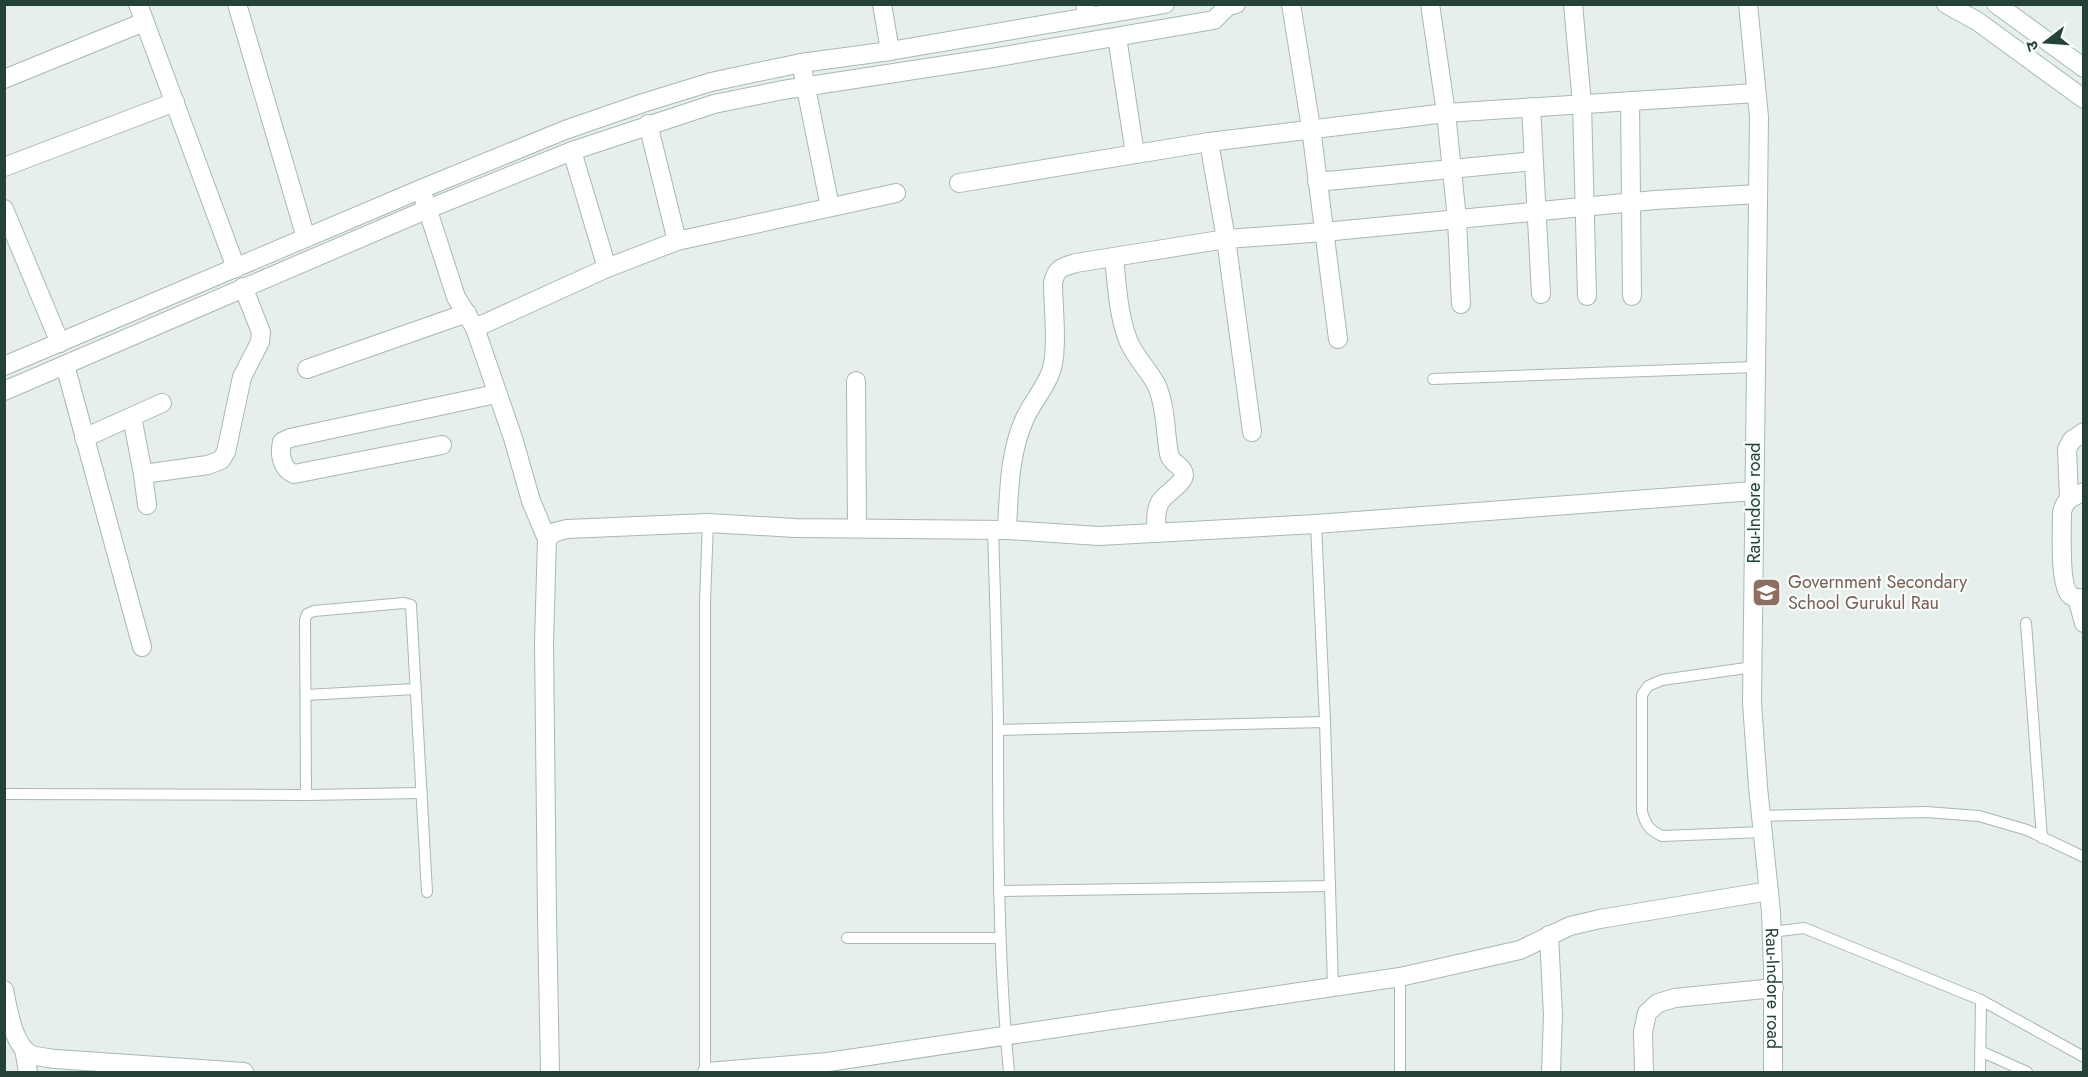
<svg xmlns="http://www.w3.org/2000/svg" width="2088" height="1077" font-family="Jost,'Noto Sans Devanagari',sans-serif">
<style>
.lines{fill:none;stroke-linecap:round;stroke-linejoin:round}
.service-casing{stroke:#a8b8b2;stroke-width:12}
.minor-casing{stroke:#a8b8b2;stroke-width:20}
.tertiary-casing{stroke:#a8b8b2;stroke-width:20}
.secondary-casing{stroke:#a4bbb3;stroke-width:20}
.service{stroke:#fff;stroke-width:10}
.minor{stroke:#fff;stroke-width:18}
.tertiary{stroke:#fff;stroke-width:18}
.secondary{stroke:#fff;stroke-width:18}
.labels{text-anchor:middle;stroke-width:4.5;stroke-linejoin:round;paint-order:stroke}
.street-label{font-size:18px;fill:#24423a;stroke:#f7fbf9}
.education-label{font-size:18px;fill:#785e54;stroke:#f7fbf9;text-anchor:start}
</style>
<rect width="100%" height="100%" fill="#e6efeb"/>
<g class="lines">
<defs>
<g id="service">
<polyline points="1433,379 1756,367"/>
<polyline points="1316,524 1325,722 1333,987"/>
<path d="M993,530c2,64 4,127 5,191 0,117 0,235 11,351"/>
<polyline points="2026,623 2042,838"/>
<path d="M1753,667l-91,13 -14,6 -6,9v117c4,13 7,18 20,24l101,-4"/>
<polyline points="306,695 415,689"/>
<polyline points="998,730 1325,722"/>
<polyline points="4,794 306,795 422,793"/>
<polyline points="306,795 305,620 307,614 314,611 404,603 411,605 427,892"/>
<polyline points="1761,816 1926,812 1979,816 2027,830 2084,857"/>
<polyline points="999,891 1330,886"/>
<polyline points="1772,932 1804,928 1981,1000 2084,1057"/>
<polyline points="847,938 1000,938"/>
<polyline points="1980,1051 2027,1072"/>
<polyline points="705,1072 705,601 708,523"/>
<polyline points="1400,1072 1400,977"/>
<polyline points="1980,1072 1981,1000"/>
</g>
<g id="minor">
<polyline points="138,4 236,268"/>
<polyline points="237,4 306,238"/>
<polyline points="882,4 890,51"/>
<polyline points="1085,4 1087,17"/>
<polyline points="1291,4 1311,128 1338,339"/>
<polyline points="1430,4 1446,113 1457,219 1461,304"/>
<polyline points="1573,4 1582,104 1587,296"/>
<polyline points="1117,37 1135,154"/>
<polyline points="801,63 830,207"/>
<polyline points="4,79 144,22"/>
<polyline points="1630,101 1632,296"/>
<polyline points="1531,107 1541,294"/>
<polyline points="648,124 677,241"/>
<polyline points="1209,142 1226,239 1252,432"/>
<polyline points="572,151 607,268"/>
<polyline points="4,167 175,102"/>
<polyline points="1317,182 1533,161"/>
<polyline points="959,183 1209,142 1446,113 1756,93"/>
<polyline points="421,189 456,297 475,328 513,438 531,501 547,539"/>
<polyline points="4,209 60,343"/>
<path d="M1114,258c3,27 4,56 14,82 6,16 21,30 29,46 9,22 8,45 12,68 2,10 14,11 15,21 0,8 -19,19 -24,27 -5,9 -4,20 -3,31"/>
<polyline points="475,328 607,268 677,241 896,193"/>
<polyline points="65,365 142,647"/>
<polyline points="307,369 467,313"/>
<polyline points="856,381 857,528"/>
<polyline points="132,417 143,474 147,505"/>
<polyline points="84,438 162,403"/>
<path d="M442,445l-148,29c-12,-5 -15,-19 -12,-32l8,-4 206,-44"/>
<polyline points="143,474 208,465 221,460 226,452 242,377 260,342 261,332 243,287"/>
<path d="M2084,492c-12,5 -19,7 -22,20 0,16 -3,73 8,83 3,3 9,3 14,3"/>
<polyline points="2069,497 2067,449 2072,440 2084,432"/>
<path d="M1007,530c2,-38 2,-77 18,-112 7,-15 19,-29 25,-44 9,-21 3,-67 3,-91 3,-15 9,-16 23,-20l150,-24 98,-7 331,-32 103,-6"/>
<polyline points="2077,598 2084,623"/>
<polyline points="1549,935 1553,1015 1551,1072"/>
<polyline points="24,1049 28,1072"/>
<polyline points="550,1072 547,915 544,642 547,539 555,532 567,529 708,523 795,528 1007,530 1099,536 1316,524 1754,491"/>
<polyline points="1644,1072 1643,1032 1647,1013 1658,1003 1675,998 1774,988"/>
</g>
<g id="tertiary">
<polyline points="4,366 421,189 565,130 643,103 711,82 801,63 890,51 1165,4"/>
<polyline points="4,391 428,209 572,151 714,104 783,90 992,58 1214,20 1228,6 1236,4"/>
<path d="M4,990c4,18 9,57 28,65 7,2 17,3 24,4l188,13"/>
<polyline points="707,1072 828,1062 1400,977 1520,950 1570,926 1600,919 1769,891"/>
</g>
<g id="secondary">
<path id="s1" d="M1748,4l11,113 -7,586 6,84 13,125 2,58v102"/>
<polyline points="1946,4 1977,21 2084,99"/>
<polyline points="1996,4 2084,68"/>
</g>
</defs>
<use href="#service" class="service-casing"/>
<use href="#minor" class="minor-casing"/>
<use href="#tertiary" class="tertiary-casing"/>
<use href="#secondary" class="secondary-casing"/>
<use href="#service" class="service"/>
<use href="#minor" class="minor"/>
<use href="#tertiary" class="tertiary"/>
<use href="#secondary" class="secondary"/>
</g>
<defs>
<symbol id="school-square" viewBox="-11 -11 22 22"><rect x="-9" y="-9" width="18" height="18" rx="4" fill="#8d6e63" stroke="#f7fbf9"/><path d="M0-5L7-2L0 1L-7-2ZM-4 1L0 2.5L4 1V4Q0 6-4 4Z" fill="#fff"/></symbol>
</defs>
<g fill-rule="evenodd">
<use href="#school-square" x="1750" y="576" width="33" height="33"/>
</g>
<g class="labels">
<g class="street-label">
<text transform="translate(1754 503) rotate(-90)" y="6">Rau-Indore road</text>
<text dy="6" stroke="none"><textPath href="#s1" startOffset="986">Rau-Indore road</textPath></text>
</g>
<g class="education-label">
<text x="1788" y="588">Government Secondary<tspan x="1788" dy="21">School Gurukul Rau</tspan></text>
</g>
</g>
<rect width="2088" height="1077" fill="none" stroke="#24423a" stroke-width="12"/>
<g transform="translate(2046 42) rotate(253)" stroke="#f7fbf9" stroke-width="4.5" paint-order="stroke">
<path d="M0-4.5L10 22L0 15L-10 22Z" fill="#24423a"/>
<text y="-9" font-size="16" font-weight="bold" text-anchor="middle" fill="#24423a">उ</text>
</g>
</svg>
